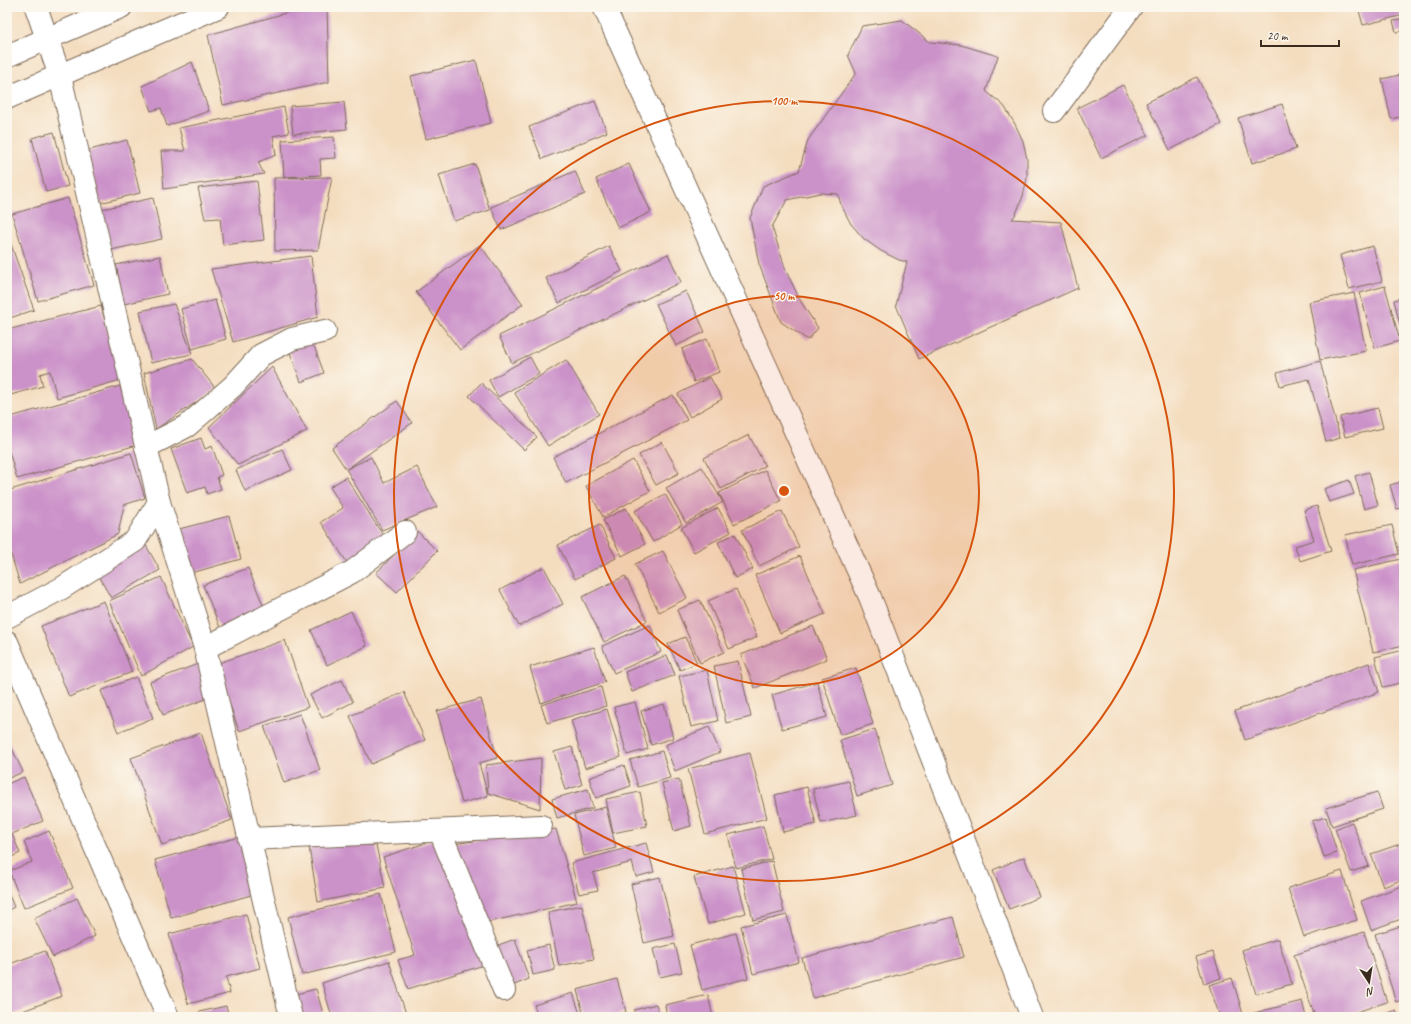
<svg xmlns="http://www.w3.org/2000/svg" width="1411" height="1024" font-family="Caveat,sans-serif">
<style>
.building{fill:#cb91c9}
.lines{fill:none;stroke-linecap:round;stroke-linejoin:round}
.minor-casing{stroke:#7c6956;stroke-width:24}
.trunk-casing{stroke:#7c6956;stroke-width:24}
.minor{stroke:#fff;stroke-width:22}
.trunk{stroke:#fff;stroke-width:22}
.ring{fill:none;stroke:#d7540e;stroke-width:2}
.centre{fill:#d7540e;stroke:#fbf7ec;stroke-width:2}
.ring-label{font-size:12px;text-anchor:middle;font-weight:bold;fill:#d7540e;stroke:#fbf7ec;stroke-width:3;stroke-linejoin:round;paint-order:stroke}
</style>
<rect width="100%" height="100%" fill="#fbf7ec"/>
<filter id="ink" filterUnits="userSpaceOnUse"><feTurbulence type="fractalNoise" baseFrequency=".025" numOctaves="2"/><feDisplacementMap in="SourceGraphic" scale="8" xChannelSelector="R" yChannelSelector="G"/><feConvolveMatrix kernelMatrix="1 2 1 2 8 2 1 2 1" color-interpolation-filters="sRGB"/></filter>
<filter id="wash" filterUnits="userSpaceOnUse"><feTurbulence type="fractalNoise" baseFrequency=".012" numOctaves="4" result="noise"/><feDisplacementMap in="SourceGraphic" scale="16" xChannelSelector="R" yChannelSelector="G"/><feGaussianBlur stdDeviation="0.9" result="paint"/><feColorMatrix in="noise" values="0 0 0 0 0 0 0 0 0 0 0 0 0 0 0 0 0 1.4 0 .05"/><feComposite in="paint" operator="in"/></filter>
<g filter="url(#wash)">
<rect width="100%" height="100%" fill="#f4ddbf"/>
<g id="blocks">
<g class="building">
<polygon points="307,7 327,7 329,82 223,105 208,35"/>
<polygon points="1358,7 1404,7 1404,15 1363,25"/>
<polygon points="1404,19 1404,31 1396,32 1393,21"/>
<polygon points="902,20 930,42 961,45 998,56 986,91 1004,106 1015,124 1023,141 1027,159 1027,178 1023,196 1016,214 1012,219 1061,222 1078,288 919,359 896,305 907,262 899,260 881,251 864,239 851,224 841,205 838,194 820,193 787,200 772,227 786,271 801,302 818,328 808,340 781,322 759,264 750,218 763,186 799,171 808,140 856,73 848,55 862,26"/>
<polygon points="476,60 491,123 426,139 411,76"/>
<polygon points="192,62 209,111 167,126 161,108 151,111 142,86"/>
<polygon points="1404,74 1404,116 1391,119 1382,79"/>
<polygon points="1197,77 1221,124 1170,150 1146,103"/>
<polygon points="1123,85 1148,135 1101,158 1077,108"/>
<polygon points="595,101 607,132 542,159 529,127"/>
<polygon points="344,102 347,129 293,134 290,106"/>
<polygon points="1282,104 1296,149 1252,163 1238,118"/>
<polygon points="284,107 289,133 273,136 276,155 258,162 264,174 164,189 161,151 185,151 179,128"/>
<polygon points="54,132 68,186 46,192 32,138"/>
<polygon points="334,137 336,158 320,159 321,175 284,177 282,140"/>
<polygon points="127,140 140,193 100,203 86,151"/>
<polygon points="475,164 490,210 454,221 439,175"/>
<polygon points="629,164 651,212 618,228 596,179"/>
<polygon points="575,171 585,194 501,230 491,207"/>
<polygon points="332,177 318,250 275,251 274,178"/>
<polygon points="257,181 264,240 223,245 220,218 205,219 198,188"/>
<polygon points="68,198 94,285 38,301 12,214"/>
<polygon points="153,198 162,239 111,250 102,209"/>
<polygon points="7,233 34,310 7,319"/>
<polygon points="480,245 523,304 460,350 416,292"/>
<polygon points="609,246 622,271 559,303 546,278"/>
<polygon points="1373,246 1382,281 1349,289 1340,255"/>
<polygon points="668,254 681,282 512,363 499,336"/>
<polygon points="160,256 168,294 124,304 116,265"/>
<polygon points="311,256 318,317 233,342 211,269"/>
<polygon points="1385,286 1400,341 1375,348 1360,293"/>
<polygon points="686,291 705,332 676,346 656,304"/>
<polygon points="1354,293 1366,351 1320,360 1309,302"/>
<polygon points="1404,297 1404,337 1403,337 1394,300"/>
<polygon points="215,300 226,339 192,349 181,309"/>
<polygon points="174,304 192,354 151,363 140,311"/>
<polygon points="101,306 121,380 57,398 50,371 40,374 43,386 7,396 7,330"/>
<polygon points="707,339 719,372 694,382 682,349"/>
<polygon points="312,341 324,373 301,382 289,350"/>
<polygon points="530,357 539,374 498,397 489,380"/>
<polygon points="192,359 216,389 156,429 144,373"/>
<polygon points="566,360 599,414 548,446 514,392"/>
<polygon points="1320,361 1340,438 1326,442 1309,379 1280,386 1277,373"/>
<polygon points="272,367 307,431 238,465 209,427"/>
<polygon points="710,377 722,399 690,417 678,394"/>
<polygon points="481,383 537,437 524,450 469,396"/>
<polygon points="120,386 137,445 17,479 7,444 7,418"/>
<polygon points="673,395 687,420 566,483 553,457"/>
<polygon points="397,401 412,423 347,469 371,457 384,483 417,467 437,507 382,530 346,469 332,448"/>
<polygon points="1378,408 1383,428 1345,437 1340,417"/>
<polygon points="749,435 765,466 721,489 704,458"/>
<polygon points="201,438 205,449 212,446 222,475 217,477 221,489 207,494 205,487 187,493 171,449"/>
<polygon points="662,442 679,473 656,485 639,455"/>
<polygon points="282,449 292,470 245,491 236,470"/>
<polygon points="131,453 145,498 124,505 118,534 20,584 7,541 7,491"/>
<polygon points="633,460 650,491 603,517 586,486"/>
<polygon points="702,467 723,502 686,523 666,488"/>
<polygon points="765,470 781,501 734,524 719,493"/>
<polygon points="1369,472 1378,505 1364,509 1355,476"/>
<polygon points="346,477 386,540 348,564 321,522 343,508 330,487"/>
<polygon points="1349,480 1354,494 1329,502 1324,489"/>
<polygon points="1404,481 1404,507 1397,509 1390,485"/>
<polygon points="665,494 682,524 653,542 635,511"/>
<polygon points="1317,506 1331,551 1300,561 1295,546 1314,540 1304,510"/>
<polygon points="626,508 645,544 622,556 603,520"/>
<polygon points="718,508 731,532 694,552 681,528"/>
<polygon points="782,511 799,547 759,566 742,530"/>
<polygon points="229,516 241,559 191,573 179,529"/>
<polygon points="600,525 616,558 575,579 558,545"/>
<polygon points="1392,525 1399,554 1352,565 1345,535"/>
<polygon points="417,531 437,551 397,592 376,573"/>
<polygon points="735,534 753,569 735,578 718,542"/>
<polygon points="144,542 160,570 111,598 95,570"/>
<polygon points="1404,543 1404,557 1400,544"/>
<polygon points="663,551 687,598 659,612 635,564"/>
<polygon points="800,556 825,614 780,633 755,575"/>
<polygon points="1401,559 1404,569 1404,645 1373,652 1353,570"/>
<polygon points="544,567 563,604 519,626 500,590"/>
<polygon points="248,568 266,612 221,630 203,585"/>
<polygon points="625,576 647,621 604,642 582,597"/>
<polygon points="161,577 193,647 141,676 109,601"/>
<polygon points="736,589 757,637 729,649 708,601"/>
<polygon points="700,600 724,652 700,663 677,610"/>
<polygon points="104,601 132,672 69,697 41,626"/>
<polygon points="351,611 367,646 327,665 311,630"/>
<polygon points="650,625 661,652 614,673 602,646"/>
<polygon points="813,626 827,659 755,688 741,655"/>
<polygon points="685,637 697,663 680,670 668,644"/>
<polygon points="285,640 308,707 239,731 216,664"/>
<polygon points="594,647 605,682 541,703 530,667"/>
<polygon points="1404,650 1404,682 1383,687 1375,657"/>
<polygon points="667,655 675,675 632,692 625,672"/>
<polygon points="738,661 751,717 726,723 714,666"/>
<polygon points="1369,663 1379,692 1245,740 1235,711"/>
<polygon points="198,664 211,697 163,715 150,682"/>
<polygon points="856,668 873,724 840,735 822,678"/>
<polygon points="707,670 718,721 691,727 679,676"/>
<polygon points="136,677 153,718 118,732 101,691"/>
<polygon points="342,680 353,702 322,718 310,695"/>
<polygon points="817,682 827,717 782,729 772,695"/>
<polygon points="601,687 606,706 547,723 541,705"/>
<polygon points="404,692 425,740 371,764 350,716"/>
<polygon points="481,699 497,758 479,763 488,796 462,803 437,711"/>
<polygon points="635,702 648,749 627,755 614,707"/>
<polygon points="664,704 673,738 651,745 641,711"/>
<polygon points="607,709 621,757 585,768 571,720"/>
<polygon points="300,714 320,770 284,783 264,726"/>
<polygon points="709,727 720,752 675,771 665,745"/>
<polygon points="875,729 892,785 857,796 840,740"/>
<polygon points="201,733 232,820 162,845 131,758"/>
<polygon points="7,738 23,772 7,779"/>
<polygon points="572,747 582,785 565,790 554,752"/>
<polygon points="662,751 670,778 638,787 630,760"/>
<polygon points="750,753 767,818 705,834 688,769"/>
<polygon points="541,758 540,809 488,793 486,765"/>
<polygon points="624,765 631,786 596,798 589,778"/>
<polygon points="24,777 43,821 12,834 20,853 7,859 7,784"/>
<polygon points="679,779 691,826 674,831 662,783"/>
<polygon points="849,781 857,815 821,823 813,789"/>
<polygon points="807,787 816,824 783,832 775,795"/>
<polygon points="588,789 593,808 557,818 552,799"/>
<polygon points="640,792 647,826 613,833 606,799"/>
<polygon points="1377,792 1383,809 1332,826 1326,808"/>
<polygon points="606,807 616,848 584,856 574,815"/>
<polygon points="1326,817 1337,853 1324,857 1312,821"/>
<polygon points="1352,822 1369,866 1351,872 1335,829"/>
<polygon points="1404,825 1404,835 1401,826"/>
<polygon points="763,826 772,859 736,868 728,835"/>
<polygon points="556,829 577,902 484,923 453,844"/>
<polygon points="49,831 73,888 24,908 9,871 32,862 24,842"/>
<polygon points="243,836 251,895 171,918 155,860"/>
<polygon points="438,839 487,964 408,989 398,960 415,955 383,857"/>
<polygon points="646,843 654,872 636,877 632,862 593,873 598,890 579,894 571,863"/>
<polygon points="1403,843 1404,846 1404,879 1383,887 1371,854"/>
<polygon points="376,845 385,888 318,902 309,847"/>
<polygon points="1024,857 1040,897 1009,909 993,870"/>
<polygon points="772,861 784,912 753,920 741,869"/>
<polygon points="733,866 746,913 708,924 694,877"/>
<polygon points="1342,871 1357,920 1304,937 1288,888"/>
<polygon points="660,877 674,936 644,943 631,884"/>
<polygon points="1402,886 1404,891 1404,918 1371,930 1361,901"/>
<polygon points="7,890 14,907 7,911"/>
<polygon points="381,894 396,952 302,975 288,917"/>
<polygon points="77,898 95,936 53,957 34,918"/>
<polygon points="582,905 594,959 559,966 548,912"/>
<polygon points="246,914 260,968 226,977 230,993 188,1004 169,934"/>
<polygon points="787,915 799,962 753,974 741,926"/>
<polygon points="953,917 964,957 813,998 802,958"/>
<polygon points="1404,925 1404,999 1396,1002 1375,934"/>
<polygon points="1364,932 1387,1002 1341,1017 1315,1017 1294,955"/>
<polygon points="736,933 748,978 702,990 690,945"/>
<polygon points="515,939 529,979 507,988 493,947"/>
<polygon points="1278,939 1292,984 1256,994 1242,950"/>
<polygon points="675,944 682,972 660,977 653,949"/>
<polygon points="549,945 555,970 533,975 527,950"/>
<polygon points="45,951 62,996 7,1017 7,965"/>
<polygon points="1213,952 1221,978 1204,984 1196,957"/>
<polygon points="389,961 407,1017 332,1017 322,983"/>
<polygon points="1232,978 1243,1014 1233,1017 1220,1017 1209,985"/>
<polygon points="617,979 626,1012 609,1017 584,1017 577,990"/>
<polygon points="316,989 324,1017 302,1017 296,994"/>
<polygon points="573,993 581,1017 538,1017 534,1005"/>
<polygon points="708,995 713,1017 667,1017 665,1005"/>
<polygon points="1302,1001 1306,1017 1242,1017 1242,1016"/>
<polygon points="656,1004 660,1017 636,1017 634,1010"/>
<polygon points="226,1006 229,1017 200,1017 199,1012"/>
<polygon points="1396,1010 1398,1017 1375,1017"/>
</g>
</g>
</g>
<g filter="url(#ink)">
<use href="#blocks" fill-opacity="0" stroke="#7c6956" stroke-width="1"/>
<g class="lines">
<defs>
<g id="minor">
<polyline points="36,7 60,76 159,502 205,648 291,1017"/>
<polyline points="604,7 870,597 1032,1017"/>
<polyline points="1054,111 1131,7"/>
<polyline points="146,447 187,426 233,386 261,355 292,339 325,331"/>
<polyline points="7,617 62,588 135,541 159,502"/>
<polyline points="7,642 168,1017"/>
<polyline points="205,648 352,572 405,532"/>
<polyline points="440,831 504,990"/>
<polyline points="249,839 541,826"/>
</g>
<g id="trunk">
<polyline points="7,56 121,7"/>
<polyline points="7,98 218,7"/>
</g>
</defs>
<use href="#minor" class="minor-casing"/>
<use href="#trunk" class="trunk-casing"/>
<use href="#minor" class="minor"/>
<use href="#trunk" class="trunk"/>
</g>
</g>
<circle cx="784" cy="491" r="195" fill="#d7540e" fill-opacity=".12"/>
<g class="ring">
<circle cx="784" cy="491" r="195"/>
<circle cx="784" cy="491" r="390"/>
</g>
<circle cx="784" cy="491" r="6" class="centre"/>
<g class="ring-label">
<text x="784" y="105">100 m</text>
<text x="784" y="300">50 m</text>
</g>
<rect width="1411" height="1024" fill="none" stroke="#fbf7ec" stroke-width="24"/>
<g transform="translate(1369 982) rotate(168)" stroke="#fbf7ec" stroke-width="3" paint-order="stroke">
<path d="M0-3L7 15L0 10L-7 15Z" fill="#3b2a1e"/>
<text y="-6" font-size="11" font-weight="bold" text-anchor="middle" fill="#3b2a1e">N</text>
</g>
<path d="M1261 40v6h78v-6" fill="none" stroke="#3b2a1e" stroke-width="2"/>
<text x="1267" y="40" font-size="12" fill="#3b2a1e" stroke="#fbf7ec" stroke-width="3" paint-order="stroke">20 m</text>
</svg>
